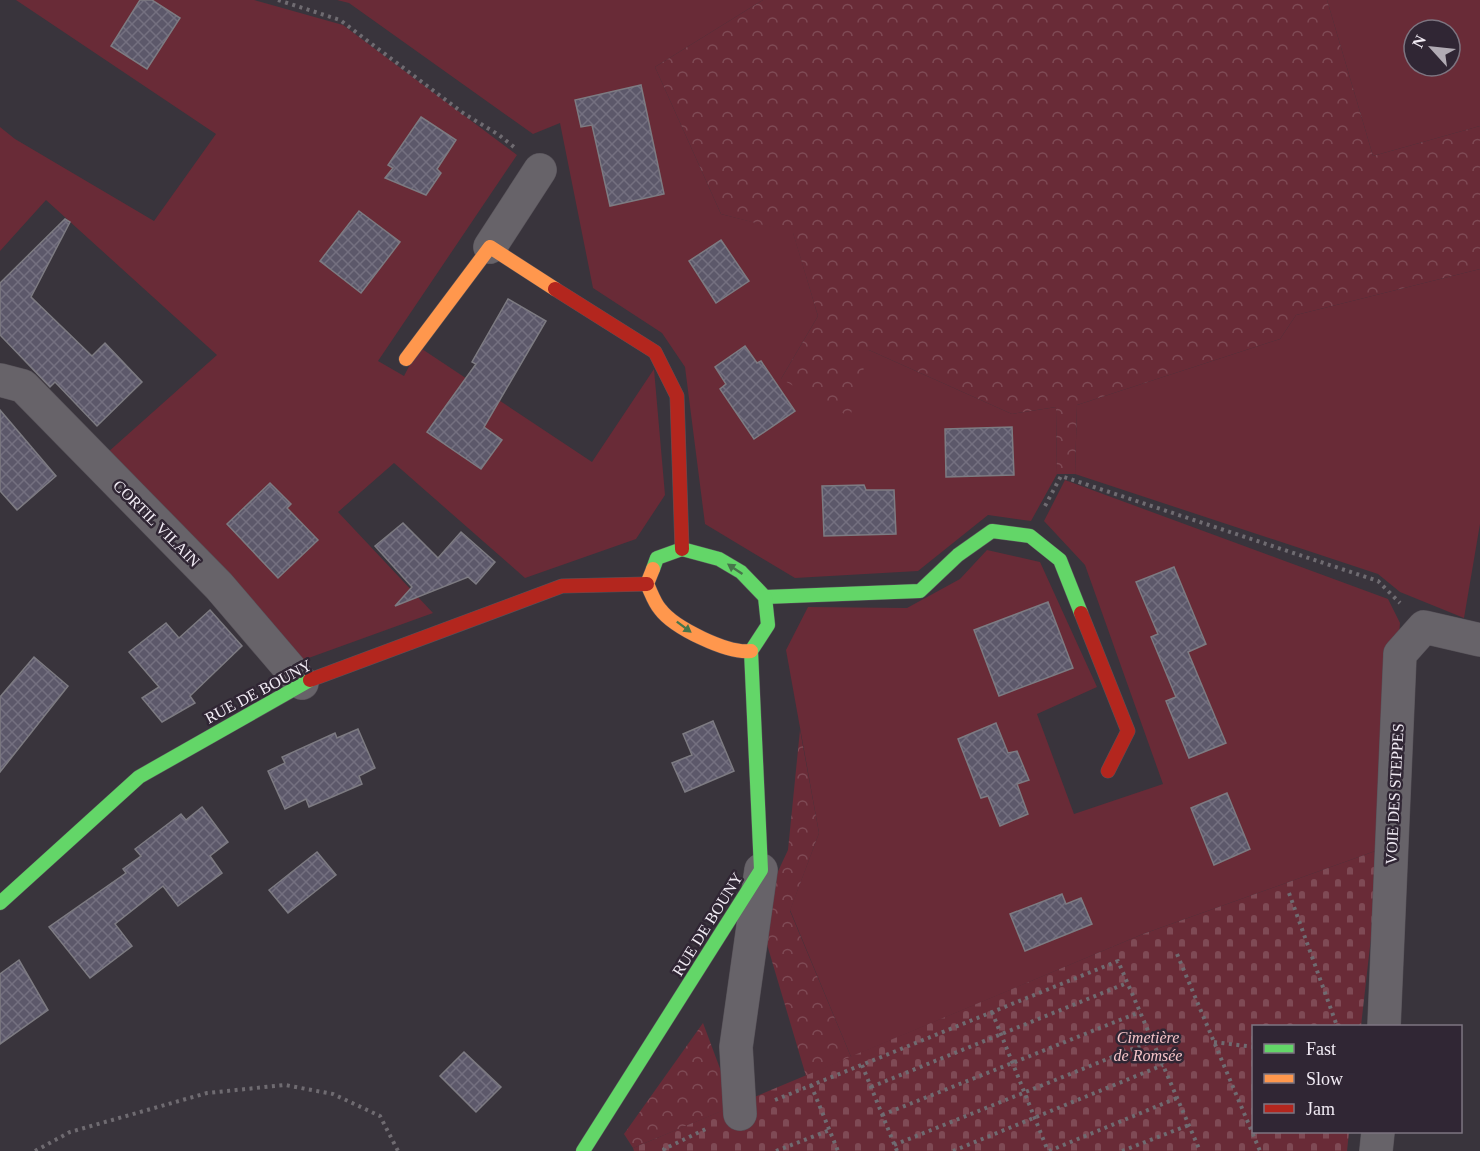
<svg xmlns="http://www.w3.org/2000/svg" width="1480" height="1151" font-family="'Times New Roman',serif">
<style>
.green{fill:#692b37;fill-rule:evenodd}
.forest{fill:url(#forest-crowns)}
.cemetery{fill:url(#cemetery-stones)}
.building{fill:url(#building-cross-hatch);stroke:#7d7b82;stroke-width:1.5}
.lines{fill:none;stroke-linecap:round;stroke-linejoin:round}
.street-casing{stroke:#575259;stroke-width:34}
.fast-casing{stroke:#575259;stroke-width:15}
.slow-casing{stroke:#575259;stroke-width:15}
.jam-casing{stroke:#575259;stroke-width:15}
.path{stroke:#6f6b71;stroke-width:4;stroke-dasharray:3 4.5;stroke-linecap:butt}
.street{stroke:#676369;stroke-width:33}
.fast{stroke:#63d668;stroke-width:14}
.slow{stroke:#ff974d;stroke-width:14}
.jam{stroke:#b3261e;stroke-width:14}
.oneway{fill:#47754b}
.labels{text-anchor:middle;stroke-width:5;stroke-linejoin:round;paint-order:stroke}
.street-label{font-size:16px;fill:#f1ebf4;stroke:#302634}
.park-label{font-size:16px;font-style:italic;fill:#f5c4c8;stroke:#302634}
</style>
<defs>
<pattern id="forest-crowns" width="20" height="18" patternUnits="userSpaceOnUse" patternTransform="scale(1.5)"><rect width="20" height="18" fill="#692b37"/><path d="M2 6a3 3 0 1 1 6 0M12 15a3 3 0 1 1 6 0" fill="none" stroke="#7f4a55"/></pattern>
<pattern id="cemetery-stones" width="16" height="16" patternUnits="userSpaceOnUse" patternTransform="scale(1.5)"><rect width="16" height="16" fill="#692b37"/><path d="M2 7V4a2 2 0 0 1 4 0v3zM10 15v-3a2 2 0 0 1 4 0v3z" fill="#7f4a55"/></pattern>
<pattern id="building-cross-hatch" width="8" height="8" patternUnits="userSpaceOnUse" patternTransform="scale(1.5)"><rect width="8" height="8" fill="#5c586a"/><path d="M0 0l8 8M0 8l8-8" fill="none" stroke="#747080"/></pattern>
</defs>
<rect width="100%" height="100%" fill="#39343c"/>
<g class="green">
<polygon points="16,0 254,0 343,25 517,155 378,361 404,376 419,347 592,462 654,369 665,495 636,539 525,578 394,463 338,512 433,613 303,660 107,453 217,355 46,200 0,251 0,127 15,139 154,221 216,134"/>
<polygon points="337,0 763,0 655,67 721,214 793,232 818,316 781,379 869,350 1012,414 1056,407 1057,474 1031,521 988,515 918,571 795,578 705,524 685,367 662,333 593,288 560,123 533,134 349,3"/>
<path d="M1327,0h153v126l-107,30zM1414,30h36v36h-36z"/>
<polygon points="1480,269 1480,524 1464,618 1400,592 1378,574 1075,474 1077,405 1280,339 1296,315"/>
<polygon points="1065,480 1388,599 1400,623 1381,849 1143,934 851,1057 790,910 819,833 786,650 808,607 907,608 960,579 987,550 1040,562 1097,687 1037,714 1074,814 1163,784 1085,565 1044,521"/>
</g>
<g class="forest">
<polygon points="763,0 1327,0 1373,156 1480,126 1480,269 1296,315 1280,339 1077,405 1075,474 1057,474 1056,407 1012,414 869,350 850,417 781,379 818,316 793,233 721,214 655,67"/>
<polygon points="800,730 819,833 790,911 851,1057 806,1076 758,914 788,850"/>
<polygon points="703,1023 734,1106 633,1148 624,1134"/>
</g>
<polygon class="cemetery" points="1381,849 1361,1026 1254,1026 1254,1132 1349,1132 1347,1151 634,1151 633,1148 1143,934"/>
<g class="building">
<polygon points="140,0 152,0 180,18 147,69 111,46"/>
<polygon points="641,85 664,194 610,206 592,125 581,127 575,100"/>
<polygon points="421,117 456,140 437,169 441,173 426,195 385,178 393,168 388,165"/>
<polygon points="359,211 400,242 361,293 320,261"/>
<polygon points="65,219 70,222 31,297 92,356 105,343 142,382 97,426 55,382 50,387 0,335 0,283"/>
<polygon points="721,240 749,281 716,303 689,261"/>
<polygon points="508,299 546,321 484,427 502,440 481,469 427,432 476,364 472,362"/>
<polygon points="745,346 757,363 761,361 795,411 754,439 720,389 726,384 715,367"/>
<polygon points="0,410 56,476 17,510 0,491"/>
<polygon points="1012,427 1014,475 946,477 945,429"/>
<polygon points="270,483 291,504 287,508 318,540 278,578 227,524"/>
<polygon points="864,485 866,490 894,490 896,534 824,536 822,486"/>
<polygon points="403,523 438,558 461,532 495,562 476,584 468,577 395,606 412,587 375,546"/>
<polygon points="1174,567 1206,644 1188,652 1226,743 1189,758 1166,701 1176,697 1151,637 1158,634 1136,582"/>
<polygon points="1048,602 1073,668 999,696 974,630"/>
<polygon points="210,610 242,646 190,696 195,703 162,722 142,698 159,687 129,652 166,623 179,638"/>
<polygon points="34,657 68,686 0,772 0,697"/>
<polygon points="713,721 734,771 685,792 672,763 692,755 683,734"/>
<polygon points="996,723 1008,753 1017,751 1029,780 1017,784 1028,814 1000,826 988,796 981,798 958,739"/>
<polygon points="358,729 375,768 359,776 362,784 309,807 306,799 285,809 268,771 285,763 282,757 335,733 337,738"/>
<polygon points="1227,793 1250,849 1214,865 1191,808"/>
<polygon points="202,807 228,842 210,856 222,873 178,906 163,886 115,924 132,946 90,978 49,927 126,873 123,869 141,856 135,849 181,814 186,820"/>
<polygon points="317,852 336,875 288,913 269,890"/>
<polygon points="1062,894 1066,904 1081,898 1092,924 1025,951 1010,914"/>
<polygon points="19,960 48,1010 0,1044 0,974"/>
<polygon points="464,1052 501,1087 476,1112 440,1076"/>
</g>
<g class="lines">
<defs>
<g id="street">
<polyline points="490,247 540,170"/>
<polyline points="0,380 23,386 219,586 302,683"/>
<polyline points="1384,1026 1400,654 1424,627 1480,640"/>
<polyline points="740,1114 736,1047 761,870"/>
<polyline points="1376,1151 1378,1132"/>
</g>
<g id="fast">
<polyline points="765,597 920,591 958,555 992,531 1030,536 1060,560 1081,613"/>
<polyline points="0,903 139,777 310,680"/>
<polyline points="583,1151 761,870 751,651 768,625 765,597 741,572 719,559 682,549 657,558 653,569"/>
</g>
<g id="slow">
<polyline points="406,359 490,247 555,289"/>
<path d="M653,569l-6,15c4,8 7,18 13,25 14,19 68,45 91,42"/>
</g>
<g id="jam">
<polyline points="555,289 655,352 677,396 682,549"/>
<polyline points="1081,613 1128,731 1108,771"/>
<polyline points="310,680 562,586 647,584"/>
</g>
</defs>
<use href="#street" class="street-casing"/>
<use href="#fast" class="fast-casing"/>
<use href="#slow" class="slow-casing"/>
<use href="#jam" class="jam-casing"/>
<g class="path">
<polyline points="278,0 340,20 463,113 499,135 514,147"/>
<polyline points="1045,506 1061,476 1378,581 1400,603"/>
<polyline points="1289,893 1337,1026"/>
<polyline points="1177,954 1260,1151"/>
<polyline points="992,1012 1048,1151"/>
<polyline points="1214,1042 1254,1047"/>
<polyline points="862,1065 897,1151"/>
<polyline points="811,1085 838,1151"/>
<polyline points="871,1087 1127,983"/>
<polyline points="775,1100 1118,961 1200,1151"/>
<polyline points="882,1115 1140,1012"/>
<polyline points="894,1145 1152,1041"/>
<polyline points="35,1151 70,1132 207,1093 285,1085 333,1094 380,1116 398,1151"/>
<polyline points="665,1151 664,1149 708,1128"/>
<polyline points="776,1151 830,1130"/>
<polyline points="953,1151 1163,1065"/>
<polyline points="1049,1151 1177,1098"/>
<polyline points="1122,1151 1189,1125"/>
</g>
<use href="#street" class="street"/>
<use href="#fast" class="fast"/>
<use href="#slow" class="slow"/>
<use href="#jam" class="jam"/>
</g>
<defs><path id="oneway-solid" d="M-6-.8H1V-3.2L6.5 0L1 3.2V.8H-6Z" transform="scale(1.5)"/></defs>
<g class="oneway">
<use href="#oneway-solid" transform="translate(735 569) rotate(-146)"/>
<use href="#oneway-solid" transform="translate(684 627) rotate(37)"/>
</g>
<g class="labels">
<g class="street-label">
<text transform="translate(157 523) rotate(45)" y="6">CORTIL VILAIN</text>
<text transform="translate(258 691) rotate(-28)" y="6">RUE DE BOUNY</text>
<text transform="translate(1394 794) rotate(-87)" y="6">VOIE DES STEPPES</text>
<text transform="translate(707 924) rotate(-58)" y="6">RUE DE BOUNY</text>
</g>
<g class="park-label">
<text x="1148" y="1043">Cimetière<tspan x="1148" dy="18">de Romsée</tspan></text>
</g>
</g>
<rect x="1252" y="1025" width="210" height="108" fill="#302634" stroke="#7d7581" stroke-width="1.5"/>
<rect x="1264" y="1044" width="30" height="9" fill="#63d668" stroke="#7d7581" stroke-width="1.5"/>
<text x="1306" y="1055" font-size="18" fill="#f1ebf4">Fast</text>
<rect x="1264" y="1074" width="30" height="9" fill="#ff974d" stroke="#7d7581" stroke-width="1.5"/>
<text x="1306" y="1085" font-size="18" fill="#f1ebf4">Slow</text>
<rect x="1264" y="1104" width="30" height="9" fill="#b3261e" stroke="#7d7581" stroke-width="1.5"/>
<text x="1306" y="1115" font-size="18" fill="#f1ebf4">Jam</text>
<g transform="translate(1432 48) rotate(297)"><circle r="28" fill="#302634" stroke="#7d7581" stroke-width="1.5"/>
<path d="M0-4.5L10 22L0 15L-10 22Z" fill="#b1abb4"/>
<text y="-9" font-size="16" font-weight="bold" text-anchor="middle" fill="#f1ebf4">N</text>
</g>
</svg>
